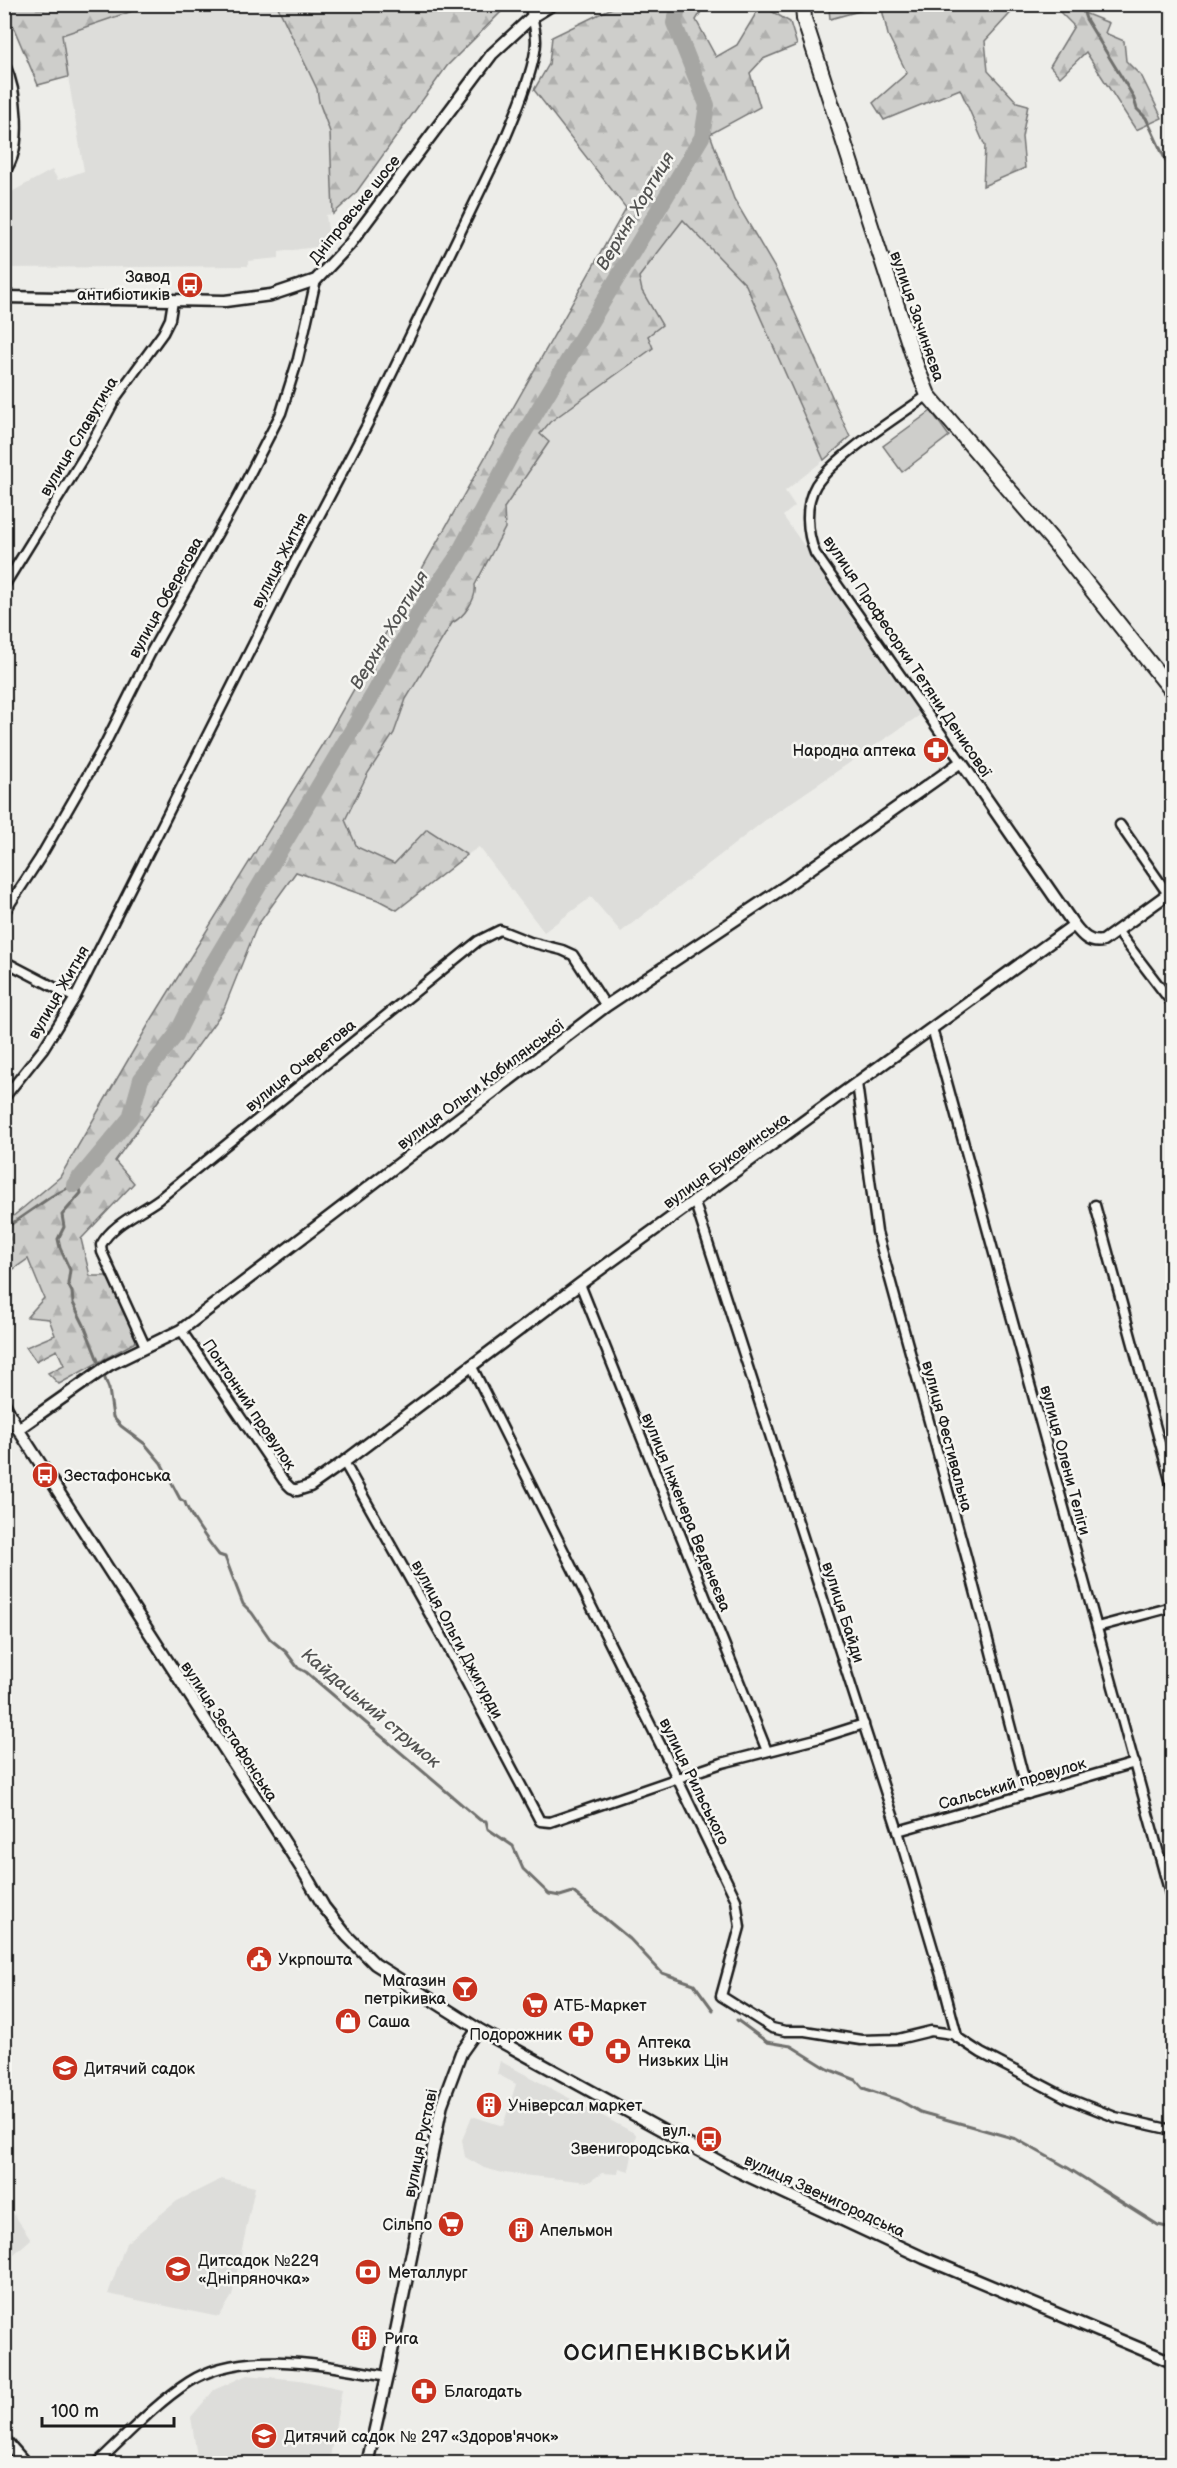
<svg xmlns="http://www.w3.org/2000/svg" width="1177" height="2468" font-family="'Balsamiq Sans',sans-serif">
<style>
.built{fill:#ddddda}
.forest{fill:url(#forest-firs);stroke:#757574;stroke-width:1.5}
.park{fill:#cececb;stroke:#757574;stroke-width:1.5}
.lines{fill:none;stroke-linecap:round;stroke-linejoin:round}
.stream{stroke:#6f6f6d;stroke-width:3}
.river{stroke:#a6a6a3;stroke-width:16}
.minor-casing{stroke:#1c1c1c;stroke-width:13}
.tertiary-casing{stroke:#1c1c1c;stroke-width:15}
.primary-casing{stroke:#1c1c1c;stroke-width:18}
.minor{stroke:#f6f6f2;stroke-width:8}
.tertiary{stroke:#f6f6f2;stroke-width:10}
.primary{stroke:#f6f6f2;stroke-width:14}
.labels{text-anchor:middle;stroke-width:5;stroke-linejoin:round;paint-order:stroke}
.street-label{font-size:16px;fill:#1c1c1c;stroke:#f6f6f2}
.poi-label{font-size:16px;fill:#1c1c1c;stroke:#f6f6f2;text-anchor:start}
.water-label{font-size:18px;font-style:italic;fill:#535352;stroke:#f6f6f2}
.district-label{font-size:22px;font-weight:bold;letter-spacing:1.5px;fill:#1c1c1c;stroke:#f6f6f2}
</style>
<defs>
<pattern id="forest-firs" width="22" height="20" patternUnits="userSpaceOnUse" patternTransform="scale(1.5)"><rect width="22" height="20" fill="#cececb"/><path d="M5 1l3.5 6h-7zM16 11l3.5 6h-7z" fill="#b0b0ae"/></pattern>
</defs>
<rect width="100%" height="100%" fill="#edede9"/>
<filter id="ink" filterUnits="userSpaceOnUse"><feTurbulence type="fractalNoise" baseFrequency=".0167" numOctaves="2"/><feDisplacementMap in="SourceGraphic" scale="12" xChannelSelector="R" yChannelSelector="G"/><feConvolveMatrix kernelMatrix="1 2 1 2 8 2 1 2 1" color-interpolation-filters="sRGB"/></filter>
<g filter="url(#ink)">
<g class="built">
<polygon points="150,5 277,5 317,90 319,102 330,132 333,214 326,215 330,245 279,252 279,258 248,261 248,266 5,268 6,195 52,170 58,180 84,171 61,35"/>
<polygon points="683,219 746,285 824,460 785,491 795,506 783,516 923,713 768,818 621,932 591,897 544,932 479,847 467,855 427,829 394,864 357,847 345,820 368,773 394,733 406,699 452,623 460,619 505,528 504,508 549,442 540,434 549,422 662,324 642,291 639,277"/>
<polygon points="500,2061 636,2134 629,2171 619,2168 618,2174 602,2173 589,2182 503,2173 484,2168 465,2157 462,2140 472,2116 503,2126 516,2084 497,2074"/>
<polygon points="221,2179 255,2187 232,2296 219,2317 108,2294 126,2243 177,2201"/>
<polygon points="4,2200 31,2239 5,2262 4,2262"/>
<polygon points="247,2375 300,2380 342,2389 329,2463 198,2463 191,2417 214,2390"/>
</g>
<g class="forest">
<polygon points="494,4 502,11 447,66 355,194 333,214 330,132 319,102 317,89 277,5"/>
<polygon points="4,5 5,4 150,5 62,35 68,77 38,85"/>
<path d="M618,5h87l-9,15 20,37 21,-12 24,-40 29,17 7,23 -34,14 -13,14 10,34 -50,27 24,65 42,71 74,167 -26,23 -78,-175 -63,-65 -44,57 3,14 20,34 -14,11 5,12 -103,74 -10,12 9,8 -45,66 1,20 -30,57c2,14 -11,32 -23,38l-46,76 -12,34 -26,40 -23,47 12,27 37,17 33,-35 40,26 -70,55 -19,-10 -82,-28 -39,54 -34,85 -108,150 19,22 -53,56 9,37h21l30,63 -82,45 -11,-11 16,-8 -7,-15 -21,11 -10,-14 29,-12 -6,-16 -22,-2 17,-19 -16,-39 -23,16v-52l55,-46 90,-155 178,-287 298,-527 -92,-118 15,-26 3,-27z"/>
<polygon points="833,5 1018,5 985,41 988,71 1017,102 1028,105 1022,137 1025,168 983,186 985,146 960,89 884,120 873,103 907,73 888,35 881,5 830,19 829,9"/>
<polygon points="1053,5 1091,5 1084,13 1109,23 1105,33 1124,41 1126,61 1142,77 1162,118 1136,130 1086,52 1060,77 1050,66 1074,26"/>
</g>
<polygon class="park" points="931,411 949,436 902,472 883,446"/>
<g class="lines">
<g class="stream">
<polyline points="1081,4 1086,19 1133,96 1137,109 1146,118 1172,174"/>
<path d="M78,1180l3,13 -19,22 2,12 -6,12 2,9 10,22 -2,14 4,8 1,11 11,22 25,64 4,28 8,9 24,18 16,19 19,36 5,3c2,10 26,43 34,53l6,2 18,47 9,9 18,26 16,13 12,16 8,4 174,148 6,1 2,8 25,17 10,23 26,25 11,2 13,-4 57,47 32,34 32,11 19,26"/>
<polyline points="4,1229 52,1196 74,1185"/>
<polyline points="737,2020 767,2042 791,2046 828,2069 856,2080 863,2088 899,2100 920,2112 1016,2139 1068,2168 1158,2225 1167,2227 1172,2222"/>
</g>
<polyline class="river" points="74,1185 130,1118 141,1079 176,1035 207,973 374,693 418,613 456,558 512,453 702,137 707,105 674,23 680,4"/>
<defs>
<g id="minor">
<path d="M928,395c-30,22 -92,60 -112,90 -12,20 -9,48 -1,68l146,209"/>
<polyline points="4,586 88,450 117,396 163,333 170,319 173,301"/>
<polyline points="1120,825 1168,894"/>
<polyline points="4,913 40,858 103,748 150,654 239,495 281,413 298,359 316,280"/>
<polyline points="1118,932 1172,1003"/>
<polyline points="4,961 75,998"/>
<polyline points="932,1028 1172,1901"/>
<polyline points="857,1083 877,1232 966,1556 1028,1794"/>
<path d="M4,1098l39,-49 32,-51 212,-421 80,-152 134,-277c11,-25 35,-81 35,-107 0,-12 -4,-25 -7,-37"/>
<polyline points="694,1200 898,1831 942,1979 957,2036"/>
<polyline points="1095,1205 1172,1487"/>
<polyline points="580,1284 767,1751"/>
<polyline points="181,1330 284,1481 291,1488 297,1490"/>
<path d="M145,1346l-43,-94 -1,-7c12,-22 39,-32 58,-46l319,-258 22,-11 30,12 32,8 11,5 33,51"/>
<polyline points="471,1365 678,1780 736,1900 740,1927 721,1996 772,2028 785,2031 805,2031 861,2040 898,2039 931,2031 952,2034 981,2053 1067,2098 1115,2117 1172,2130"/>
<polyline points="344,1462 443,1638 540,1821 550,1822 722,1763 820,1738 864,1724"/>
<polyline points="1097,1627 1172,1607"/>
<polyline points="898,1831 1135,1763"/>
<path d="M96,2464c30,-28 59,-60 93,-82 54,-35 139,-16 198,-6"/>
</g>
<g id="tertiary">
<path d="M4,65c12,26 19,82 0,106"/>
<polyline points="4,297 225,301 271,295 316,280 349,245 492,54 532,17 553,4"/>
<polyline points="4,1403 18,1429 305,1874 324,1907 347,1936 375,1964 478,2029 731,2168 924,2258 1172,2362"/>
<polyline points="18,1429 109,1365 181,1330 606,1006 786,886 961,762 1074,925"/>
<path d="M297,1490l13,-4 34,-24 236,-178 494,-359c8,10 15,19 29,16l69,-50"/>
<polyline points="4,2439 26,2464"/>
<polyline points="367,2464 387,2376 442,2104 461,2053 478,2029"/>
</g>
<polyline id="primary" points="803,4 804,19 917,368 928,395 1053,541 1172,691"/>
</defs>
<use href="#minor" class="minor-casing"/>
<use href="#tertiary" class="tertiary-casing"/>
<use href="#primary" class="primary-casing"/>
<use href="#minor" class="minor"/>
<use href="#tertiary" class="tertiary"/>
<use href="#primary" class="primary"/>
</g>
</g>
<defs>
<symbol id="bus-disc" viewBox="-11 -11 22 22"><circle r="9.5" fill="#c8321e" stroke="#f6f6f2"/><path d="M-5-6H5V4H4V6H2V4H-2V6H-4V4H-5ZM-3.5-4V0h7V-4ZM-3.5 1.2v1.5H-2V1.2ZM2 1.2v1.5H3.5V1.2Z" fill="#fff"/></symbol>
<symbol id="pharmacy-disc" viewBox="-11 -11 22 22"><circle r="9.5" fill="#c8321e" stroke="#f6f6f2"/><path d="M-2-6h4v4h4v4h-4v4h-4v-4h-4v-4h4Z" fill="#fff"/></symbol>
<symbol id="civic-disc" viewBox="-11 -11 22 22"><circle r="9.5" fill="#c8321e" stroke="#f6f6f2"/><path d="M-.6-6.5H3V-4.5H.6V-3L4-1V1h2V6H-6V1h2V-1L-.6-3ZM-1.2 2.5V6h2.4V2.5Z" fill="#fff"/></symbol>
<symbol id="bar-disc" viewBox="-11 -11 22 22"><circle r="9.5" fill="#c8321e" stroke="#f6f6f2"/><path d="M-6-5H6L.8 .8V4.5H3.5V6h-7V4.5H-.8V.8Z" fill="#fff"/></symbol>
<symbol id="supermarket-disc" viewBox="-11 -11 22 22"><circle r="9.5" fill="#c8321e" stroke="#f6f6f2"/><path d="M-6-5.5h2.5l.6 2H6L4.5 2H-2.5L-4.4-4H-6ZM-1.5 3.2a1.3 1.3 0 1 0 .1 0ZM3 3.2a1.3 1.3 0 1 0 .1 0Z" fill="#fff"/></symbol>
<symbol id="shop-disc" viewBox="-11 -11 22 22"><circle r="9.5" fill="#c8321e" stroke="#f6f6f2"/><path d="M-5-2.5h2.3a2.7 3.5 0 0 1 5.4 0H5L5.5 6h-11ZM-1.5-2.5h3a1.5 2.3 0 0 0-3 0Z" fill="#fff"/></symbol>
<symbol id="school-disc" viewBox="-11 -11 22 22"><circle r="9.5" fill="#c8321e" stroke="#f6f6f2"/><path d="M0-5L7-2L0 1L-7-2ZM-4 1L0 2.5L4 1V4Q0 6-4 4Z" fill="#fff"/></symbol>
<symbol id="building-disc" viewBox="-11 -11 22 22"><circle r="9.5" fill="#c8321e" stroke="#f6f6f2"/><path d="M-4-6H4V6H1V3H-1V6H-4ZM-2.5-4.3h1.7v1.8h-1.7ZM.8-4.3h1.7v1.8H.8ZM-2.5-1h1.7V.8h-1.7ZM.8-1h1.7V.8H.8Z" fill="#fff"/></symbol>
<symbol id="bank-disc" viewBox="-11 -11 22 22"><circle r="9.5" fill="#c8321e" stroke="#f6f6f2"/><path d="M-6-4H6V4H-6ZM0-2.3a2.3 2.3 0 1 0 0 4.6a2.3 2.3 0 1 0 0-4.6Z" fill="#fff"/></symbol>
</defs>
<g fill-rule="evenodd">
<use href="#bus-disc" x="175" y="270" width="30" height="30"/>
<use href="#pharmacy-disc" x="921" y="735" width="30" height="30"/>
<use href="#bus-disc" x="30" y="1460" width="30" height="30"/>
<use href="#civic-disc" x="244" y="1944" width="30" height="30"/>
<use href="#bar-disc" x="450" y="1974" width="30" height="30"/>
<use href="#supermarket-disc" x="520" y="1990" width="30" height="30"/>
<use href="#shop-disc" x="333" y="2006" width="30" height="30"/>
<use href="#pharmacy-disc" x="566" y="2019" width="30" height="30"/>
<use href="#pharmacy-disc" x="603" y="2036" width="30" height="30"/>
<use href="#school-disc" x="50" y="2053" width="30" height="30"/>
<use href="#building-disc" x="474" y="2090" width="30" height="30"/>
<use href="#bus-disc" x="694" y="2124" width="30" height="30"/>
<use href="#supermarket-disc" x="436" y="2209" width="30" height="30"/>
<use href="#building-disc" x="506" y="2215" width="30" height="30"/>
<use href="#school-disc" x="163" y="2254" width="30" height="30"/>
<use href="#bank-disc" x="353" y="2257" width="30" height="30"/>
<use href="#building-disc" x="349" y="2323" width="30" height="30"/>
<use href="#pharmacy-disc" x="409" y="2376" width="30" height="30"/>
<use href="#school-disc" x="249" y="2421" width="30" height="30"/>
</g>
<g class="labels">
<g class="street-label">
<text transform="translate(354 209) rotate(-51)" y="6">Дніпровське шосе</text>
<text transform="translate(918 316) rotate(71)" y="6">вулиця Зачиняєва</text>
<text transform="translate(78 436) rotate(-59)" y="6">вулиця Славутича</text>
<text transform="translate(279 560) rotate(-63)" y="6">вулиця Житня</text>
<text transform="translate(165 597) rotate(-61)" y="6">вулиця Оберегова</text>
<text transform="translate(908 656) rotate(56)" y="6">вулиця Професорки Тетяни Денисової</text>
<text transform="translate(58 992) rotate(-60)" y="6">вулиця Житня</text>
<text transform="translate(300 1065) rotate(-39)" y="6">вулиця Очеретова</text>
<text transform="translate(480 1084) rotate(-37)" y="6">вулиця Ольги Кобилянської</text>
<text transform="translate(726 1160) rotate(-36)" y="6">вулиця Буковинська</text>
<text transform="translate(250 1404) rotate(56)" y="6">Понтонний провулок</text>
<text transform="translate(948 1436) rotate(75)" y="6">вулиця Фестивальна</text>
<text transform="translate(1066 1460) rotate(75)" y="6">вулиця Олени Теліги</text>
<text transform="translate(687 1512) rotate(68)" y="6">вулиця Інженера Веденеєва</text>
<text transform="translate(844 1612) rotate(72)" y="6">вулиця Байди</text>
<text transform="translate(458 1639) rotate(62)" y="6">вулиця Ольги Джигурди</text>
<text transform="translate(230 1731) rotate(57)" y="6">вулиця Зестафонська</text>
<text transform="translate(695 1781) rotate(64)" y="6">вулиця Рильського</text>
<text transform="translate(1012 1783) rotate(-16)" y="6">Сальський провулок</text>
<text transform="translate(420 2143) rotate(-78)" y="6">вулиця Руставі</text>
<text transform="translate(825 2195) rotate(25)" y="6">вулиця Звенигородська</text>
</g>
<g class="poi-label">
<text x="170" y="282" text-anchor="end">Завод<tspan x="170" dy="18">антибіотиків</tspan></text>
<text x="916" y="756" text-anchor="end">Народна аптека</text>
<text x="64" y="1481">Зестафонська</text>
<text x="278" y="1965">Укрпошта</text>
<text x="446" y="1986" text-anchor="end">Магазин<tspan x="446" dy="18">петрікивка</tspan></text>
<text x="554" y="2011">АТБ-Маркет</text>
<text x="368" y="2027">Саша</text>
<text x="562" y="2040" text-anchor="end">Подорожник</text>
<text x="638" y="2048">Аптека<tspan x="638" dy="18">Низьких Цін</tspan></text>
<text x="84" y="2074">Дитячий садок</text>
<text x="508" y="2111">Універсал маркет</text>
<text x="690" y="2136" text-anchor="end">вул.<tspan x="690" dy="18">Звенигородська</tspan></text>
<text x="432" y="2230" text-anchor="end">Сільпо</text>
<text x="540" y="2236">Апельмон</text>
<text x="198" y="2266">Дитсадок №229<tspan x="198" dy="18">«Дніпряночка»</tspan></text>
<text x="388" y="2278">Металлург</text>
<text x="384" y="2344">Рига</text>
<text x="444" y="2397">Благодать</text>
<text x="284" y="2442">Дитячий садок № 297 «Здоров'ячок»</text>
</g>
<g class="water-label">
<text transform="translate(635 211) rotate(-59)" y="6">Верхня Хортиця</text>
<text transform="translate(389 630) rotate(-59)" y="6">Верхня Хортиця</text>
<text transform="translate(371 1708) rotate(40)" y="6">Кайдацький струмок</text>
</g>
<g class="district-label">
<text x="678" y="2360">ОСИПЕНКІВСЬКИЙ</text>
</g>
</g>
<rect width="1177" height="2468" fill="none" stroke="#f6f6f2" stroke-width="24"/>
<rect x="12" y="12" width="1153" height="2444" fill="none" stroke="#1c1c1c" stroke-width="2" filter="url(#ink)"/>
<path d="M42 2417v9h132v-9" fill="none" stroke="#1c1c1c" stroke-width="3"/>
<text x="51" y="2417" font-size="18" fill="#1c1c1c" stroke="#f6f6f2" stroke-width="4.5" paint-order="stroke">100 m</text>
</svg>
